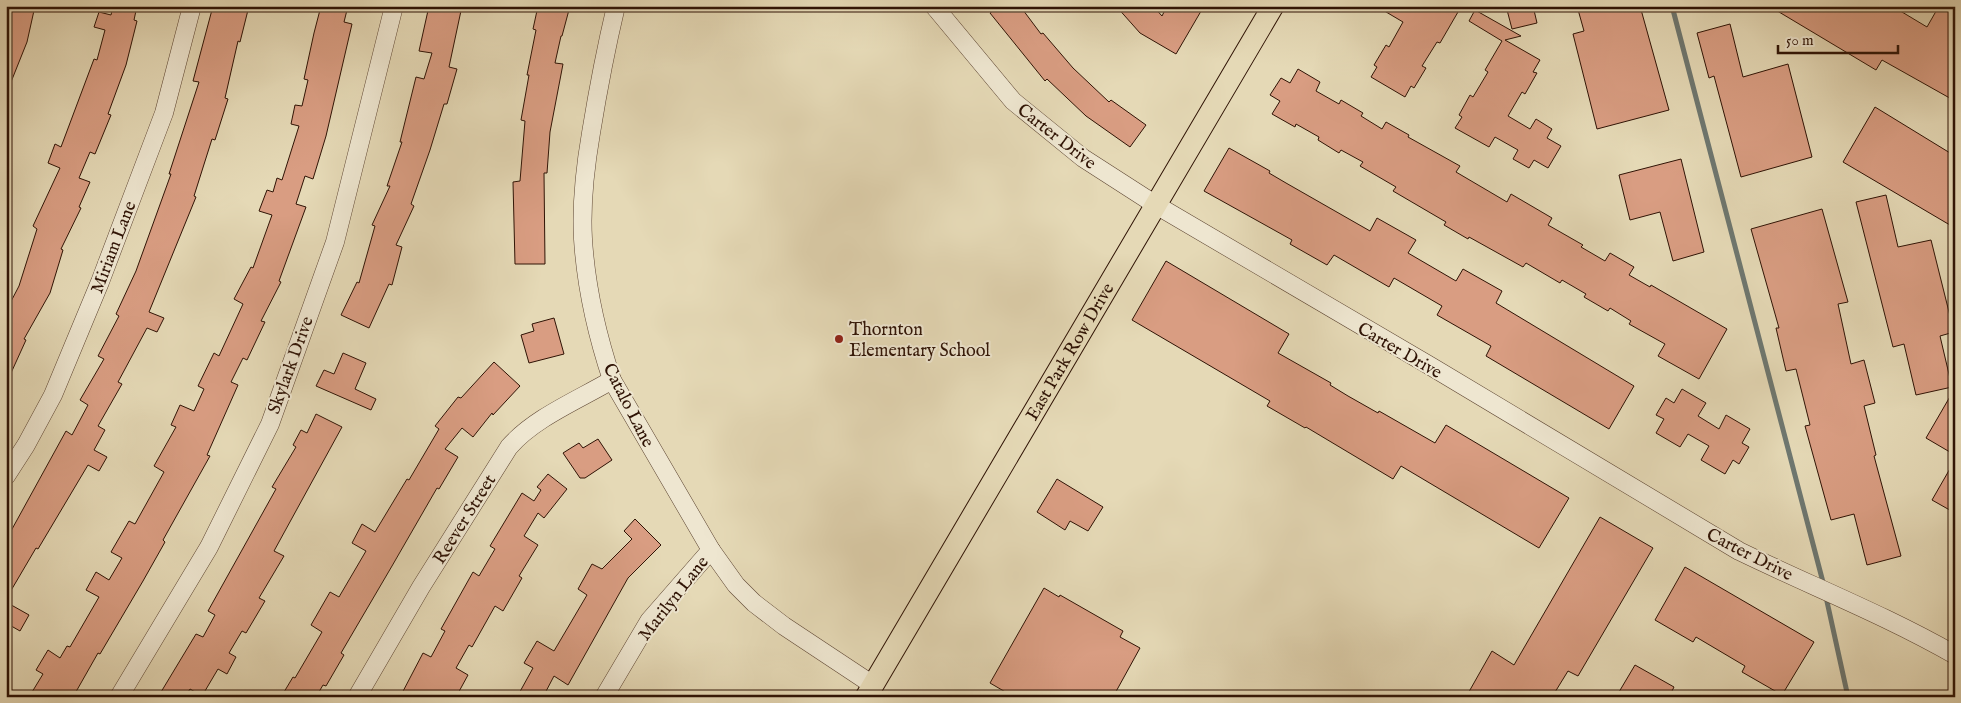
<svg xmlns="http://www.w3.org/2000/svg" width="1961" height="703" font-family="'IM FELL English',serif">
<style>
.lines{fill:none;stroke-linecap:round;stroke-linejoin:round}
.stream{stroke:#6e7770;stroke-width:5}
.building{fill:#d99d82;stroke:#2f1305}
.minor-casing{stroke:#5c4431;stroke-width:19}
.major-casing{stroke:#2f1305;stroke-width:23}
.minor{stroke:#eee6d0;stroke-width:18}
.major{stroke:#e5d9b6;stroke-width:21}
.poi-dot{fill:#8f2418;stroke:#eee6d0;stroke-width:2}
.labels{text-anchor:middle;stroke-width:4;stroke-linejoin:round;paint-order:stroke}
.street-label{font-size:18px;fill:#2f1305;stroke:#eee6d0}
.poi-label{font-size:18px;fill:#2f1305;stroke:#eee6d0;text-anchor:start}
</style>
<rect width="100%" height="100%" fill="#e5d9b6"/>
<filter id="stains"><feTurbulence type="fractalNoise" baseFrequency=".004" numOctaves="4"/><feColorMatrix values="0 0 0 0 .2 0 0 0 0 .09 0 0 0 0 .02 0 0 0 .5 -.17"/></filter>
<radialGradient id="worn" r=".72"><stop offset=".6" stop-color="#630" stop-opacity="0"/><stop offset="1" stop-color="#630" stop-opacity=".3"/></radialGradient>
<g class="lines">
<g class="stream">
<polyline points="1672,6 1824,586"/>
<polyline points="1826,597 1848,697"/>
</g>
</g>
<g class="building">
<polygon points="6,6 35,6 27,42 7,92"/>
<polygon points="113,6 137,6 134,20 137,21 126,65 108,114 111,115 95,154 90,152 79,178 90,182 79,207 81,208 61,249 63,250 50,293 24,339 26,340 6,384 6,311 19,286 37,229 33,226 60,168 48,163 55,144 61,147 94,59 97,60 105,30 94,27 99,12 111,15"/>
<polygon points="213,6 249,6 240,42 238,41 225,98 228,99 215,140 212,139 194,196 196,197 149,312 164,318 157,332 147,328 118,382 122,384 98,426 105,430 94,450 107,457 99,471 88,465 38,549 36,548 6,599 6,540 66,431 72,435 88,405 80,400 104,359 98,356 119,316 116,314 136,271 171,174 169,174 199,82 193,81"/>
<polygon points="321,6 348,6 344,22 352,24 326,136 313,179 305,176 296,204 306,207 279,281 281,282 261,321 265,322 247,360 243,358 231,382 238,385 207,455 210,456 163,540 165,542 143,581 100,654 98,653 73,697 29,697 43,674 36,670 48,650 60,658 67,646 70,647 99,597 86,590 96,572 109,580 122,558 111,552 129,521 135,524 164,472 154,466 176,427 171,425 180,405 194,411 204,389 198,386 214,353 219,356 243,304 234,299 251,267 253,268 272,215 259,211 267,190 273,192 277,178 282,180 299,126 291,124 295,105 302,106 308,80 304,79 314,33"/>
<polygon points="429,6 462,6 449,67 457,69 447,104 444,104 430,150 411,204 414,206 396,245 402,247 392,285 389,284 369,328 341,315 357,282 359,283 375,226 372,225 390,186 387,186 402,142 400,142 416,77 424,79 432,53 419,51"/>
<polygon points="538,6 570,6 562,36 561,36 555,63 563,64 550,132 547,173 544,173 545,264 515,264 513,182 520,181 525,121 521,120 529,75 527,75 536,30 533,29"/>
<polygon points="999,6 1020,6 1041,34 1043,33 1073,68 1109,102 1111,100 1146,125 1130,147 1086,116 1047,79 1045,81 990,13"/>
<polygon points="1116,6 1153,6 1162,16 1167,6 1204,6 1176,54 1140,33"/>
<polygon points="1376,6 1449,6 1458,12 1440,43 1437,42 1422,66 1426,68 1414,88 1411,86 1405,97 1371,77 1377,67 1374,65 1386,45 1389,47 1403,22"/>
<polygon points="1506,6 1533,6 1537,23 1512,29"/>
<polygon points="1577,6 1640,6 1669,110 1597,129 1573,34 1584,31"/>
<polygon points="1769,6 1892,6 1927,27 1939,6 1955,16 1955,101 1882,60 1876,70"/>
<polygon points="1475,10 1521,36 1505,40 1540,60 1533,72 1537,73 1525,94 1522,92 1508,116 1530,129 1536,119 1552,129 1547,138 1561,146 1548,168 1534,160 1529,168 1513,159 1518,150 1495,137 1489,147 1455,128 1462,117 1459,115 1470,95 1473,97 1488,72 1485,70 1502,41 1469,21"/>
<polygon points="1730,24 1743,77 1788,64 1812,157 1741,177 1714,76 1709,78 1697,33"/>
<polygon points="1298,69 1320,82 1316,91 1339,104 1341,100 1363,113 1361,116 1382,129 1386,122 1409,135 1408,137 1460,166 1456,172 1507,202 1511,194 1552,218 1548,225 1583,245 1581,247 1605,261 1610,253 1634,267 1629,275 1650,287 1651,285 1727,329 1699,379 1658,356 1665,344 1629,324 1631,321 1610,308 1608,311 1584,297 1586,294 1562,280 1560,283 1526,263 1523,267 1469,237 1468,239 1444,225 1446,222 1393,191 1396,187 1360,166 1363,162 1341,150 1339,153 1318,140 1319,137 1296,124 1295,127 1272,114 1280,101 1270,95 1281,78 1290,83"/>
<polygon points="1875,107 1955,156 1955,228 1843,162"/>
<polygon points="1229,148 1270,171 1269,173 1286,183 1370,231 1377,218 1416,240 1408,253 1456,281 1463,269 1502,291 1496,303 1634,386 1609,429 1486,356 1491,346 1437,315 1442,306 1394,278 1389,287 1334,255 1327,265 1290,244 1292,240 1204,191"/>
<polygon points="1681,159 1704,252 1673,261 1660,212 1630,220 1619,175"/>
<polygon points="1886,195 1898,247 1931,240 1954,332 1940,336 1952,387 1916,395 1904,344 1893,347 1856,202"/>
<polygon points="1822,209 1848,302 1838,304 1851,364 1864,360 1875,403 1864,406 1876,455 1874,456 1901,556 1867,565 1854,514 1831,520 1805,426 1810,425 1796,369 1786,371 1776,328 1779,328 1751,229"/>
<polygon points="1166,261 1289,334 1278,353 1331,383 1330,385 1348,396 1378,413 1379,411 1435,443 1446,425 1569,498 1539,548 1401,466 1393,479 1306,427 1305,428 1267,406 1270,401 1132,320"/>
<polygon points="554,318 564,354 529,363 521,335 534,331 532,324"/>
<polygon points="343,353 366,363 355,389 376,399 371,410 316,386 324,370 334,374"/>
<polygon points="494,362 520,386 493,415 492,413 473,437 462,428 445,449 458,457 439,489 437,488 392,566 341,653 344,655 326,686 323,685 316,697 281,697 293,677 295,678 322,632 311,625 330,592 339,597 366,551 352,543 362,524 375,532 407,479 409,480 439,429 435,426 458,397 461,398"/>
<polygon points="1955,388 1955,455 1926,438"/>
<polygon points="1682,389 1706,403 1698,416 1719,429 1726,415 1750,429 1742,443 1749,447 1739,464 1733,460 1725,474 1701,460 1709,446 1688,434 1680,447 1656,433 1664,419 1656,415 1666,398 1674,403"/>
<polygon points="316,414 342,427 274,551 284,556 259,598 265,601 246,633 242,631 229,653 236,657 227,674 218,669 202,696 190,689 185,697 158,697 196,634 203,637 215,615 208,611 276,489 272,487 296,447 293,445 301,430 307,433"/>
<polygon points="598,439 612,460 585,478 580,478 563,453 579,443 583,448"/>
<polygon points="1955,460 1955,513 1932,500"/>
<polygon points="548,474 567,489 544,518 538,513 524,536 538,545 519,576 522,578 503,611 495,606 472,647 469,645 456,668 468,675 456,697 400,697 423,653 431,657 445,631 441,629 473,572 479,576 495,549 490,546 522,493 534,501 541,490 537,487"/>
<polygon points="1057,479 1103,507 1088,531 1070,521 1065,530 1037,512"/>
<polygon points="1600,517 1653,548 1578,676 1568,671 1552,697 1466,697 1492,651 1514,665"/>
<polygon points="635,519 661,545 628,578 568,685 554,676 543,697 517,697 533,668 524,663 537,641 554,651 587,595 578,589 592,564 602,569 632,539 624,531"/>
<polygon points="1685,567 1814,642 1782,695 1742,672 1745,666 1696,637 1693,642 1655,620"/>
<polygon points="1044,588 1059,597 1060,595 1123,631 1120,637 1140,648 1113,697 1014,697 990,683"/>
<polygon points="6,602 29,615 20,631 6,623"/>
<polygon points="1635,665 1674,687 1669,697 1616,697"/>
</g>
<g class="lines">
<defs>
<g id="minor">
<path d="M616,6c-10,42 -18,84 -25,127 -6,35 -10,71 -8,106 3,48 14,96 29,141l99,170 25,35 18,18 30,23 89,59"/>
<path d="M934,6l79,95 70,57 73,47 276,162 307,184c72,35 146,64 216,104"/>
<polyline points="6,476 26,445 53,395 100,282 164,113 192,6"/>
<polyline points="119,697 209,547 270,424 335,242 394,6"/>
<path d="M357,697l64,-110 88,-140c25,-29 69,-47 103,-67"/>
<polyline points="604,697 649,621 711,550"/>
</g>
<g id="major">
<path id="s1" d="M866,697l407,-691"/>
</g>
</defs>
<use href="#minor" class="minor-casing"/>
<use href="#major" class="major-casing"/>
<use href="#minor" class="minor"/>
<use href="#major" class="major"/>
</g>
<circle class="poi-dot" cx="839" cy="339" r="5"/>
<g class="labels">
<g class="street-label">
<text transform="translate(1057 136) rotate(38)" y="6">Carter Drive</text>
<text transform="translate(113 247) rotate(-69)" y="6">Miriam Lane</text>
<text transform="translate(1400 350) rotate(30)" y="6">Carter Drive</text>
<text dy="6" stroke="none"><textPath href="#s1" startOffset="401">East Park Row Drive</textPath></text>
<text transform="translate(290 365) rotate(-70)" y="6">Skylark Drive</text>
<text transform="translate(629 405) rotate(63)" y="6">Catalo Lane</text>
<text transform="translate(464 519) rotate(-58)" y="6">Reever Street</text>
<text transform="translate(1750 554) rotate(27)" y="6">Carter Drive</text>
<text transform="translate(673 598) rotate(-52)" y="6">Marilyn Lane</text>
</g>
<g class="poi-label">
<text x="849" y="335">Thornton<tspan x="849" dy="21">Elementary School</tspan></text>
</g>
</g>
<rect width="1961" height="703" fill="none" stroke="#e5d9b6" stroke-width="25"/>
<rect x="8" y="8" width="1946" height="688" fill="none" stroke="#2f1305" stroke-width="2.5"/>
<rect x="12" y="12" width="1936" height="678" fill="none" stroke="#2f1305"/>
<path d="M1778 45v8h120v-8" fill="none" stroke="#2f1305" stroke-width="2.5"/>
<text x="1786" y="45" font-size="15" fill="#2f1305" stroke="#eee6d0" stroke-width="4" paint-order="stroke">50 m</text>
<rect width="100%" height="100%" filter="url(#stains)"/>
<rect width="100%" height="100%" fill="url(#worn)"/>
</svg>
